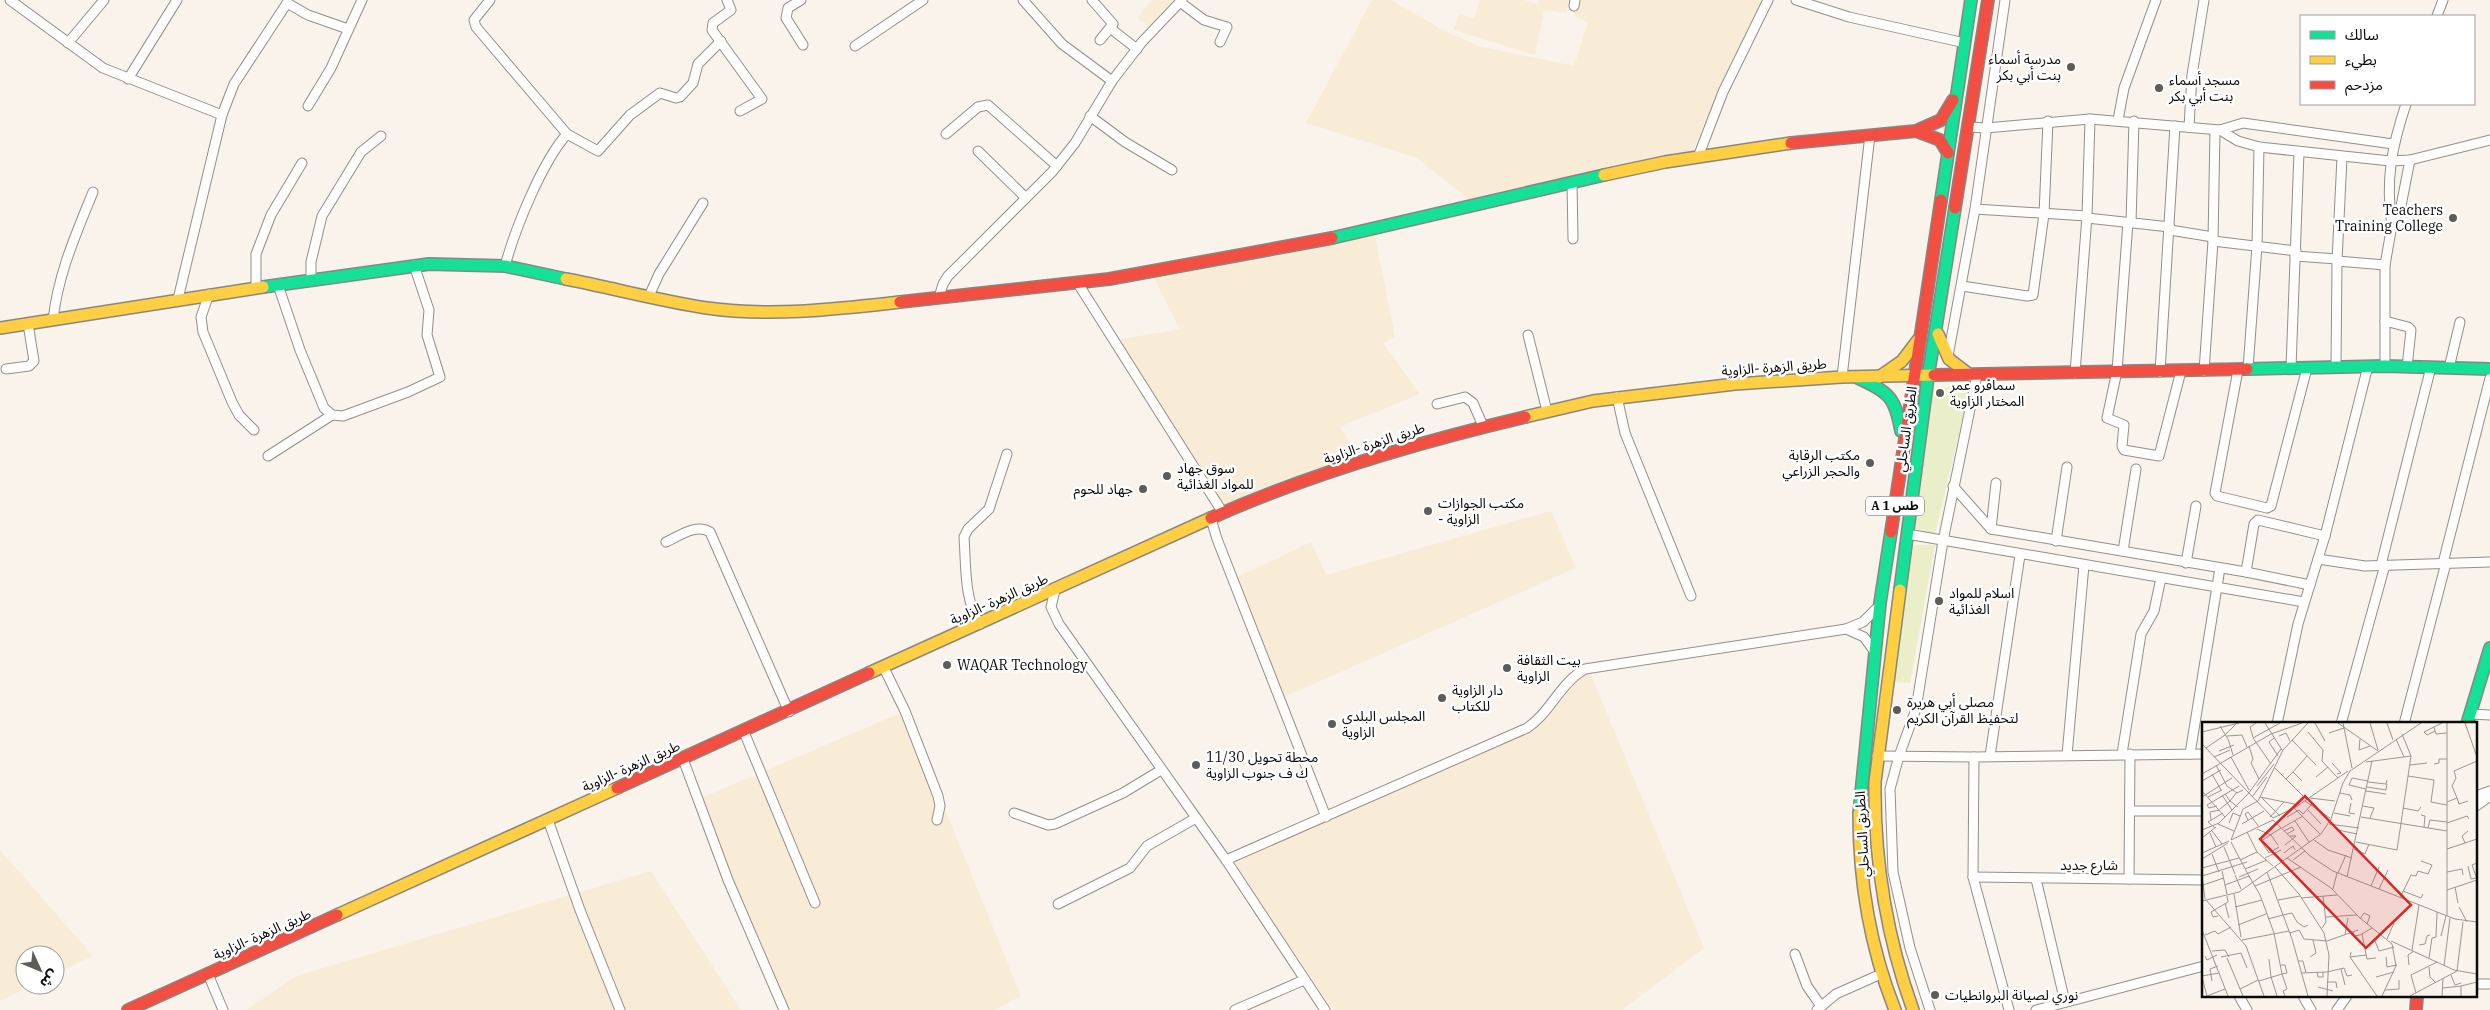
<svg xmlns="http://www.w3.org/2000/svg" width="2490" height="1010" font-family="'IBM Plex Serif','Noto Sans Arabic',serif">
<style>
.farmland{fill:#f8ecd6}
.green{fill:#eaefc9}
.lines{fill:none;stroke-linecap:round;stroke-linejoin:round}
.street-casing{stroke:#928f8c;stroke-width:11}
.fast-casing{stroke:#888682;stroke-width:14}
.slow-casing{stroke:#888682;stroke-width:14}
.jam-casing{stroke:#888682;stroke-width:14}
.street{stroke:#fefdfc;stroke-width:9}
.fast{stroke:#16e098;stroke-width:11}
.slow{stroke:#ffcf43;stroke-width:11}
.jam{stroke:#f24e42;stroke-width:11}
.poi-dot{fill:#5e5c59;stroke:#fff;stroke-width:2}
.labels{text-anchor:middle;stroke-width:5;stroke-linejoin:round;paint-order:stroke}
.shield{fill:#fff;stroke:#545454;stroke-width:1}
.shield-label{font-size:12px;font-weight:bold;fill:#0a0a0a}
.poi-label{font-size:14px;fill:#0a0a0a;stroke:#fff;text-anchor:start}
.street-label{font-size:14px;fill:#0a0a0a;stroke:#fff}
.inset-road{fill:none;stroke:#999692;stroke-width:1}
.view{fill:#d62828;fill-opacity:0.15;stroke:#d62828;stroke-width:2.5}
.inset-edge{fill:none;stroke:#0a0a0a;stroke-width:2.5}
</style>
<rect width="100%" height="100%" fill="#f9f3ec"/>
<g class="farmland">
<polygon points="1152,0 1176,0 1153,29 1137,18"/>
<polygon points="1372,0 1391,0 1443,30 1478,46 1574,66 1588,22 1573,15 1578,0 1764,0 1692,152 1470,200 1417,158 1306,123"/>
<polygon points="1480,0 1524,0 1537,4 1539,0 1570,0 1566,13 1544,10 1535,55 1454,30 1459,14 1474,18"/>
<polygon points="1374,231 1395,337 1383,343 1420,394 1340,427 1360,459 1224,511 1116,340 1180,329 1152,275"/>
<polygon points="1551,511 1576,568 1284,697 1237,577 1311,542 1326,575"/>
<polygon points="1589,670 1704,948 1622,1010 1333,1010 1234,863 1535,725 1569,683"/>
<polygon points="905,711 1021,996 995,1010 781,1010 697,800"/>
<polygon points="0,850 93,956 55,974 55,955 25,955 25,985 33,985 0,1001"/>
<polygon points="651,871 741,1010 247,1010 296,976"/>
</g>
<g class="green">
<polygon points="1937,387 1962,388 1969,392 1935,534 1913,528 1932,392"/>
<polygon points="1915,545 1935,545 1910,683 1890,682 1912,548"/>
</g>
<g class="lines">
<defs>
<g id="street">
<polyline points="10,0 103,68 222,115"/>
<polyline points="490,0 474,20 476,27 567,134 598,151 630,115 660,93 676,98 680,97 693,83 698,64 721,41"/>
<polyline points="727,0 731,10 713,23 712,30 762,99 740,111"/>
<polyline points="801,0 788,8 786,18 803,45"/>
<polyline points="1023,0 1062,44 1112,81"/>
<polyline points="1092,0 1113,24 1100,40 1110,28 1137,49"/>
<polyline points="1796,0 1849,17 1965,43"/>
<polyline points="1180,2 1204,20 1227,27 1220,42"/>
<polyline points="1574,6 1575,0"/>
<polyline points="2437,16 2443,0"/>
<polyline points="68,43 104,0"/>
<polyline points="855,46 923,0"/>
<polyline points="128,79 177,0"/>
<polyline points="308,106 331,68 362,0"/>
<polyline points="1090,116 1125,142 1172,170"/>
<polyline points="2118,120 2124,88 2156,0"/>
<polyline points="1969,127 1986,128 2090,119 2220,130 2243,123 2393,144"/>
<polyline points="2189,127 2192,75 2204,0"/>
<polyline points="2220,130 2238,141 2259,147 2390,161 2410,160 2490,140"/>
<polyline points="946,134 978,107 988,105 1057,166"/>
<polyline points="978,151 1026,198"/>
<polyline points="1698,157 1723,92 1768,0"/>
<polyline points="1572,183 1573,239"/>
<polyline points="1975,209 2087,216"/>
<polyline points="2087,218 2170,227"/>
<polyline points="2128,222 2117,371 2107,418 2124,425 2122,446 2124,450 2159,456 2181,371"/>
<polyline points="2131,222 2134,121"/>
<path d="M2392,225c-7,-45 0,-79 14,-121"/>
<polyline points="2170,230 2213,237"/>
<polyline points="2213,241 2296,251"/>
<polyline points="2295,256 2337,259"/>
<polyline points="2337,261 2385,265"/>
<path d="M505,266c10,-37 37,-104 62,-132"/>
<polyline points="311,280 311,262 322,216 361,152 381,136"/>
<polyline points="1077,282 1223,513"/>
<polyline points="278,285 300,350 324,408 332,415 343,416 408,392 440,377 427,335 429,310 414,265"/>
<polyline points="1962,286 2027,296 2033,295 2044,214 2048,121"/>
<polyline points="256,287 256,254 271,215 302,163"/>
<polyline points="209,294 201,317 203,332 232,402 239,415 254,430"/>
<polyline points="649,296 659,274 703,203"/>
<polyline points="939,297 943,284 948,276 1052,172 1075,143 1112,81 1142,42 1182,0"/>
<polyline points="178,299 222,115 234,84 287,3 308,15 348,29"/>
<path d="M53,320c5,-46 23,-86 40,-128"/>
<polyline points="2385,321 2408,327 2411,330 2407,367"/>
<polyline points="1528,335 1547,411"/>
<polyline points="1948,356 1975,209 2005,0"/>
<polyline points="2385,366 2385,265 2392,225 2401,206 2410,160"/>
<polyline points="2336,367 2337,261 2342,157"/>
<polyline points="2291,368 2299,152"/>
<polyline points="2449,368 2460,322"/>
<polyline points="6,369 29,366 34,361 28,324"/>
<polyline points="2248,369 2257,246 2259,147"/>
<polyline points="2238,370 2215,493 2217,496 2267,508 2271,506 2307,368"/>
<polyline points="2204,371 2213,241 2215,130"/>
<polyline points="2160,372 2175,126"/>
<polyline points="2075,373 2087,216 2090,119"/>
<polyline points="1842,377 1870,135"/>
<polyline points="1617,397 1625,433 1691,596"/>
<polyline points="1437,404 1465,397 1473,403 1483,426"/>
<polyline points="268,456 332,415"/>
<polyline points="1953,486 1991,529 2246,572 2310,585"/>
<polyline points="1211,519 1217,539 1326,817"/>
<polyline points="1991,529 1996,483"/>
<polyline points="1907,534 2304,602"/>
<polyline points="2056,541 2067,467"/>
<path d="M666,542c13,-6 31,-19 44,-10l79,180"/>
<polyline points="2123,551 2136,469"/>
<polyline points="2318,559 2365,566 2490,562"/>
<polyline points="2186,563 2196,506"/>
<polyline points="2443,563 2490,378"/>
<polyline points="2381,565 2431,367"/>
<polyline points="2246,572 2254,524 2258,520 2325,536"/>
<polyline points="1055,590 1051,607 1059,624 1226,860 1325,1010"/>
<path d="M980,624c-16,-22 -14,-60 -16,-87l4,-8 21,-20 18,-55"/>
<polyline points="1846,629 1864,637 1874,651"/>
<polyline points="884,668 905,711 938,796 940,806 937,820"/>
<polyline points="2470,714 2490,715"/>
<polyline points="2277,724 2298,624 2325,536 2368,366"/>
<polyline points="2341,724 2385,565"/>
<polyline points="2404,724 2446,563"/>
<polyline points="744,732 815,903"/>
<polyline points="2122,754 2141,634 2154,611 2161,578"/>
<polyline points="2190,754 2220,568"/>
<polyline points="2067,755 2084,565"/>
<polyline points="1877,756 1974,757 2204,754"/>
<polyline points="1990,756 2020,555"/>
<polyline points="1974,757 1973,877 2009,1010"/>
<polyline points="683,759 728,880 784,1010"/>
<polyline points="2476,796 2490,791"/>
<polyline points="2476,806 2490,796"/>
<polyline points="2130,811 2204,811"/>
<polyline points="1014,813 1048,825 1055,824 1123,793 1161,770"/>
<polyline points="548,820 580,910 620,1010"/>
<path d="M1226,860l301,-132c23,-15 33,-45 58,-59l261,-40 17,-7 14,-14"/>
<polyline points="1973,877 2204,880"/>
<polyline points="2036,879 2065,1002"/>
<polyline points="2129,879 2130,754"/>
<polyline points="1058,904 1130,868 1147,846 1196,818"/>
<polyline points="1795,954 1807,986 1821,1006"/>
<polyline points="208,974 223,1010"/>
<polyline points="2476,984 2490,984"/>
<polyline points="2239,996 2247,1010"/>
<polyline points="2303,996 2311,1010"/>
<polyline points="1235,1010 1304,980"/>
<polyline points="1817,1010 1836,994 1881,974"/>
<polyline points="1930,1010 1910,948 1893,872 1890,789 1899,756 1916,709 1943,541 1977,375"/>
<polyline points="2036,1010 2204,966"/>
<polyline points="2337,1010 2347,996"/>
</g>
<g id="fast">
<polyline points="1941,200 1971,0"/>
<polyline points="1332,238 1604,175"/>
<polyline points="263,287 429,264 505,266 566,279"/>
<polyline points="2247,369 2385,366 2490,369"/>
<path d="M1858,378c31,14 37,19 43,53"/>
<polyline points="1900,590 1928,377 1955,208"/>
<polyline points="2467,724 2490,648"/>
<polyline points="1859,814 1880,603 1891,532"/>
</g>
<g id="slow">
<polyline points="1604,175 1665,162 1791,143"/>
<path d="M566,279c47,9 94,22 141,29 63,9 130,1 193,-6"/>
<polyline points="0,328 263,287"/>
<polyline points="1938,334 1949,359 1970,375"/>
<polyline points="1879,377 1902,361 1918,340"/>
<polyline points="1525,417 1593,401 1735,384 1842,377 1934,375"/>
<path d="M1900,590l-25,192c-1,79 11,153 38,228"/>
<polyline points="869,673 1211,518"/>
<path d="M1859,814c0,68 11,133 36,196"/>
<polyline points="337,915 617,788"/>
</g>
<g id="jam">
<polyline points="1916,131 1940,140 1948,153"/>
<polyline points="1791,143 1916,131 1941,120 1953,100"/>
<polyline points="1955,208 1988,0"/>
<polyline points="900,302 1109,279 1332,238"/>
<polyline points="1934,375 2247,369"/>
<path d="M1211,518c100,-45 208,-76 314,-101"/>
<polyline points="1891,532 1941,200"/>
<polyline points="617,788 869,673"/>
<polyline points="128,1010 337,915"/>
<polyline points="2416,1010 2417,996"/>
</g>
</defs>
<use href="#street" class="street-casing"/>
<use href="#fast" class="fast-casing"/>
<use href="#slow" class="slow-casing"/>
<use href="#jam" class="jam-casing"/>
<use href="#street" class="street"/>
<use href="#fast" class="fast"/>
<use href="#slow" class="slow"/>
<use href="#jam" class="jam"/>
</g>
<g class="poi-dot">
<circle cx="2071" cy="67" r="5"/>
<circle cx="2159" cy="88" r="5"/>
<circle cx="2453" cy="218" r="5"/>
<circle cx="1940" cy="393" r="5"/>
<circle cx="1870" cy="463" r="5"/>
<circle cx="1167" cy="476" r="5"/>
<circle cx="1143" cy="489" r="5"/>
<circle cx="1428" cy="511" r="5"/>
<circle cx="1939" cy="601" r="5"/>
<circle cx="947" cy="665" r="5"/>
<circle cx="1507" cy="668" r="5"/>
<circle cx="1442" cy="698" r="5"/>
<circle cx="1897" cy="710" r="5"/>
<circle cx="1332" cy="724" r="5"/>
<circle cx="1196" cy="765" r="5"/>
<circle cx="1935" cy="995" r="5"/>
</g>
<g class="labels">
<rect class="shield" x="1866" y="496.5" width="58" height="19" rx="4"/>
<g class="shield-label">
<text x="1895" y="510">A 1 طس</text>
</g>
<g class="poi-label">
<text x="2061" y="64" text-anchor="end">مدرسة أسماء<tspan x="2061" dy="16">بنت أبي بكر</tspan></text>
<text x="2169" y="85">مسجد أسماء<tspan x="2169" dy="16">بنت أبي بكر</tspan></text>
<text x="2443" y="215" text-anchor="end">Teachers<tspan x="2443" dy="16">Training College</tspan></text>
<text x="1950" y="390">سمافرو عمر<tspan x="1950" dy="16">المختار الزاوية</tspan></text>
<text x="1860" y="460" text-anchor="end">مكتب الرقابة<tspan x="1860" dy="16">والحجر الزراعي</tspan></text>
<text x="1177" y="473">سوق جهاد<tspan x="1177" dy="16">للمواد الغذائية</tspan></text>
<text x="1133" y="494" text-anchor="end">جهاد للحوم</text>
<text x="1438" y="508">مكتب الجوازات<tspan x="1438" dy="16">- الزاوية</tspan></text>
<text x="1949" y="598">اسلام للمواد<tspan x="1949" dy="16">الغذائية</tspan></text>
<text x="1517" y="665">بيت الثقافة<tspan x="1517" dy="16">الزاوية</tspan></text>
<text x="957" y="670">WAQAR Technology</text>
<text x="1452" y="695">دار الزاوية<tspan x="1452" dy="16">للكتاب</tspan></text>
<text x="1907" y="707">مصلى أبي هريرة<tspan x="1907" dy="16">لتحفيظ القرآن الكريم</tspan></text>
<text x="1342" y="721">المجلس البلدي<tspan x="1342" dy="16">الزاوية</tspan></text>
<text x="1206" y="762">محطة تحويل 11/30<tspan x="1206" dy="16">ك ف جنوب الزاوية</tspan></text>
<text x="1945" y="1000">نوري لصيانة البروانطيات</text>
</g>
<g class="street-label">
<text transform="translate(1774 367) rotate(-4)" y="5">طريق الزهرة -الزاوية</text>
<text transform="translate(1906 429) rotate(-82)" y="5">الطريق الساحلي</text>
<text transform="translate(1374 443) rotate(-18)" y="5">طريق الزهرة -الزاوية</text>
<text transform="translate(999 599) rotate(-24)" y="5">طريق الزهرة -الزاوية</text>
<text transform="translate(631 766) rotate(-24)" y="5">طريق الزهرة -الزاوية</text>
<text transform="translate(1862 834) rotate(-93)" y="5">الطريق الساحلي</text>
<text x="2089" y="870">شارع جديد</text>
<text transform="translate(262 934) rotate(-24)" y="5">طريق الزهرة -الزاوية</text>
</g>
</g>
<g transform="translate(2202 722)">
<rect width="275" height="275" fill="#f9f3ec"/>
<path class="inset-road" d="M63,1l17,27M113,1l10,18M136,1l40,28M141,1l9,45M168,1l8,27M185,1l6,17M240,1l-8,4 2,7 11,-1M245,1v193M263,1l12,34M18,4l8,13 5,16M232,5l-10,5 3,3 8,-4M0,10l37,-9M106,10l15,18 -1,11 16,17M127,11l15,-5M200,12l9,22M23,13l11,-11M25,14l15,-1 5,12M77,14l7,-3 4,8M51,15l-3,-10 6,-4M72,16l-5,4 9,14M158,17l-1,11 11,-4M194,17l8,18M90,18l24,25M0,22l71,74M47,24l4,13 -2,4 8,16M4,26l19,-13M17,29l15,-6M12,35l16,-7M29,35l18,33M130,41l9,10 -4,1M69,42l-18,-26 27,-15M232,42l5,-1v-4h8M14,43l11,21 10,7 6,-3M208,43l17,-2M73,46l32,32M91,50l14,-16M0,52l69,-40 31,-11M10,52l9,16M206,54l26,4 -3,22 16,3M114,55l12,-10M84,57l7,-7 9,9M0,59l19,-11M166,60l18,2 1,-4M55,64l17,-22M165,65l19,3 1,-6M164,67l-17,-4 3,-7 16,3M0,69l23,26M164,69l20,3M35,70l-7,9 8,6M138,71l10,2 2,5M20,73l10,15M0,75l30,-19M6,75l14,-7M50,75l15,-20M58,75l39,8M60,76l18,18M108,76l25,3M255,76l-5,-12 4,-8 -2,-7 23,-10M103,79l25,17M245,80l10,-4 2,6 9,-3M149,81l-2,10 6,1M15,84l-8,2 -2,-3 32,-19M161,84l11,2 -4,10M92,86l26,26M201,86l15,3 3,-4M18,87l10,-8 -5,-7M106,88l13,14M132,91l16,3M219,93l4,1 -1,11M68,95l14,-15M85,95l12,-7 4,4 10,-11M159,95l86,14M71,96l23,-11 52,-36M9,98l-1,-8 10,-2M46,98l-3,-6 3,-2 11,15M71,98l37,36 23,15 122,48 22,3M93,99l14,21M27,101l4,-10 7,3M245,101l20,-7 2,3M16,102l16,7M40,102l22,-13M127,102l30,4M13,106l-7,-6 15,-9M80,106l21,-12M226,106l2,-8 17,2M55,107l14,6 7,10M0,108l17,-7 29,-29 33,-45M136,108l19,4M10,109l10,13M82,109l8,-4 2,3 -7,4M45,110l10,20 16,14M8,111l6,14M0,116l14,-11M29,118l12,-31 15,-8 25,-51 25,-27M29,118l42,-20M112,118l14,10 24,8M29,120l19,36M154,120l41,8 14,-94 -45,6M263,121l-3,-7 6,-5M83,123l11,-9h-6M22,125l11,27M77,125l-10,6 -8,-12 20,-13M152,127l11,5 4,-10M245,127l30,-10M0,131l27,-12M82,131l9,-7 2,4M10,132l7,18M63,136l16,-8M85,136l44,30 29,30 32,26 4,22 -14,30M0,137l26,-16M38,138l17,-8M91,138l12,-9M275,141l-5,2 5,14M266,144l3,13 5,-1M73,145l24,27 25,39 5,22 -2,41M0,146l37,-10M43,147l22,-9M20,149l5,23M65,150l25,67 16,57M245,150l15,-3 1,6M136,151l8,-18M33,153l6,14M0,154l45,-14M0,154l3,23M47,154l11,19 14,38 8,41 -23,7M37,155l19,-8M145,155l25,-116M1,163l21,-7M23,163l24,-9M53,164l46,-19M169,164l8,-19M253,165l3,16M131,167l4,-16M177,167l9,-19M245,168l30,-10M201,169l18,7 2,-4M32,172l7,43M99,176l36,-3M198,176l11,-23 5,1 2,-5 10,3 4,-9 -11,-4M4,178l40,46 18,50M76,178l22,-4M0,179l37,-9 82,-58 10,-15 12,-36 7,-12 71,-48M23,181l4,15M33,185l27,-7M257,185l8,15M81,193l9,-2 5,9 7,5 4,-2M16,194l-5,1 -2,-5 17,-10 -1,-6M124,195l31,-2M66,197l15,-4M158,197l4,-6 6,3 -3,8M36,203l28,-11M120,206l4,-6 -3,-26M0,208l26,66M151,210l1,4 6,-1 12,-7M88,211l9,-3 5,9 23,2 31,-11M160,212l5,25 9,-1M3,213l10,-4 3,3 13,-7M143,213l3,-17M239,214l5,-20M185,217l7,-16M40,218l47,-9M173,219l4,10 15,-4M189,219l63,29 23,4M217,223l6,-1 2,-8 3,-1M210,228l7,-45M10,229l13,-1 4,7M149,230l-1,5 16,-2M3,234l2,4 10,-5M19,235l20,-4 6,15M108,235l6,-4 -3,-13M148,235l27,39M184,235l1,10 10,-2M25,236l16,38M227,236l3,-20 4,-1 1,-25M67,237l2,18M96,239h5l3,12M79,243h4l2,8 -5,1 5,15 -4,2 2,5M207,243l-1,-10 6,-4M242,244l6,-48M227,245l1,10 6,6M139,247l4,16M115,250l1,5h5v-5M125,250l17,-4 3,8 5,-1M99,251l26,-1M249,253l4,10 6,-2M0,254l17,-3M0,255l5,19M69,255l6,19M174,255l18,-5M10,259l-2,-12 8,-3M125,260h9l1,6M116,265l15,4M241,266l18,-2M38,267l18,-9M183,268l14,-1v-9M214,271l-5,-18 26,-13M5,274l18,-7M208,274l47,-25 6,-49M240,274l1,-17M259,274v-10l16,-4"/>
<path class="view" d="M103,74l106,109 -45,43 -106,-109z"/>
<rect width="275" height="275" class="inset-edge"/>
</g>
<rect x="2300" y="15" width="175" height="90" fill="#ffffff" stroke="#9d9d9d"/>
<rect x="2310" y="31" width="25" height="8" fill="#16e098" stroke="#9d9d9d"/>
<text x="2345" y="40" font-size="15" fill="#0a0a0a">سالك</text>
<rect x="2310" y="56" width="25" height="8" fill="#ffcf43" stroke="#9d9d9d"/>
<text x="2345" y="65" font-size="15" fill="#0a0a0a">بطيء</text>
<rect x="2310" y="81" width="25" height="8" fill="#f24e42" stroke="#9d9d9d"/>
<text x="2345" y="90" font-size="15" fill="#0a0a0a">مزدحم</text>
<g transform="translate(40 970) rotate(134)"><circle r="24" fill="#ffffff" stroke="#9d9d9d"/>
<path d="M0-4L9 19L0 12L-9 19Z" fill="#5e5c59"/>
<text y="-8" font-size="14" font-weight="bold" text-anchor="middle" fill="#0a0a0a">ش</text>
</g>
</svg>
